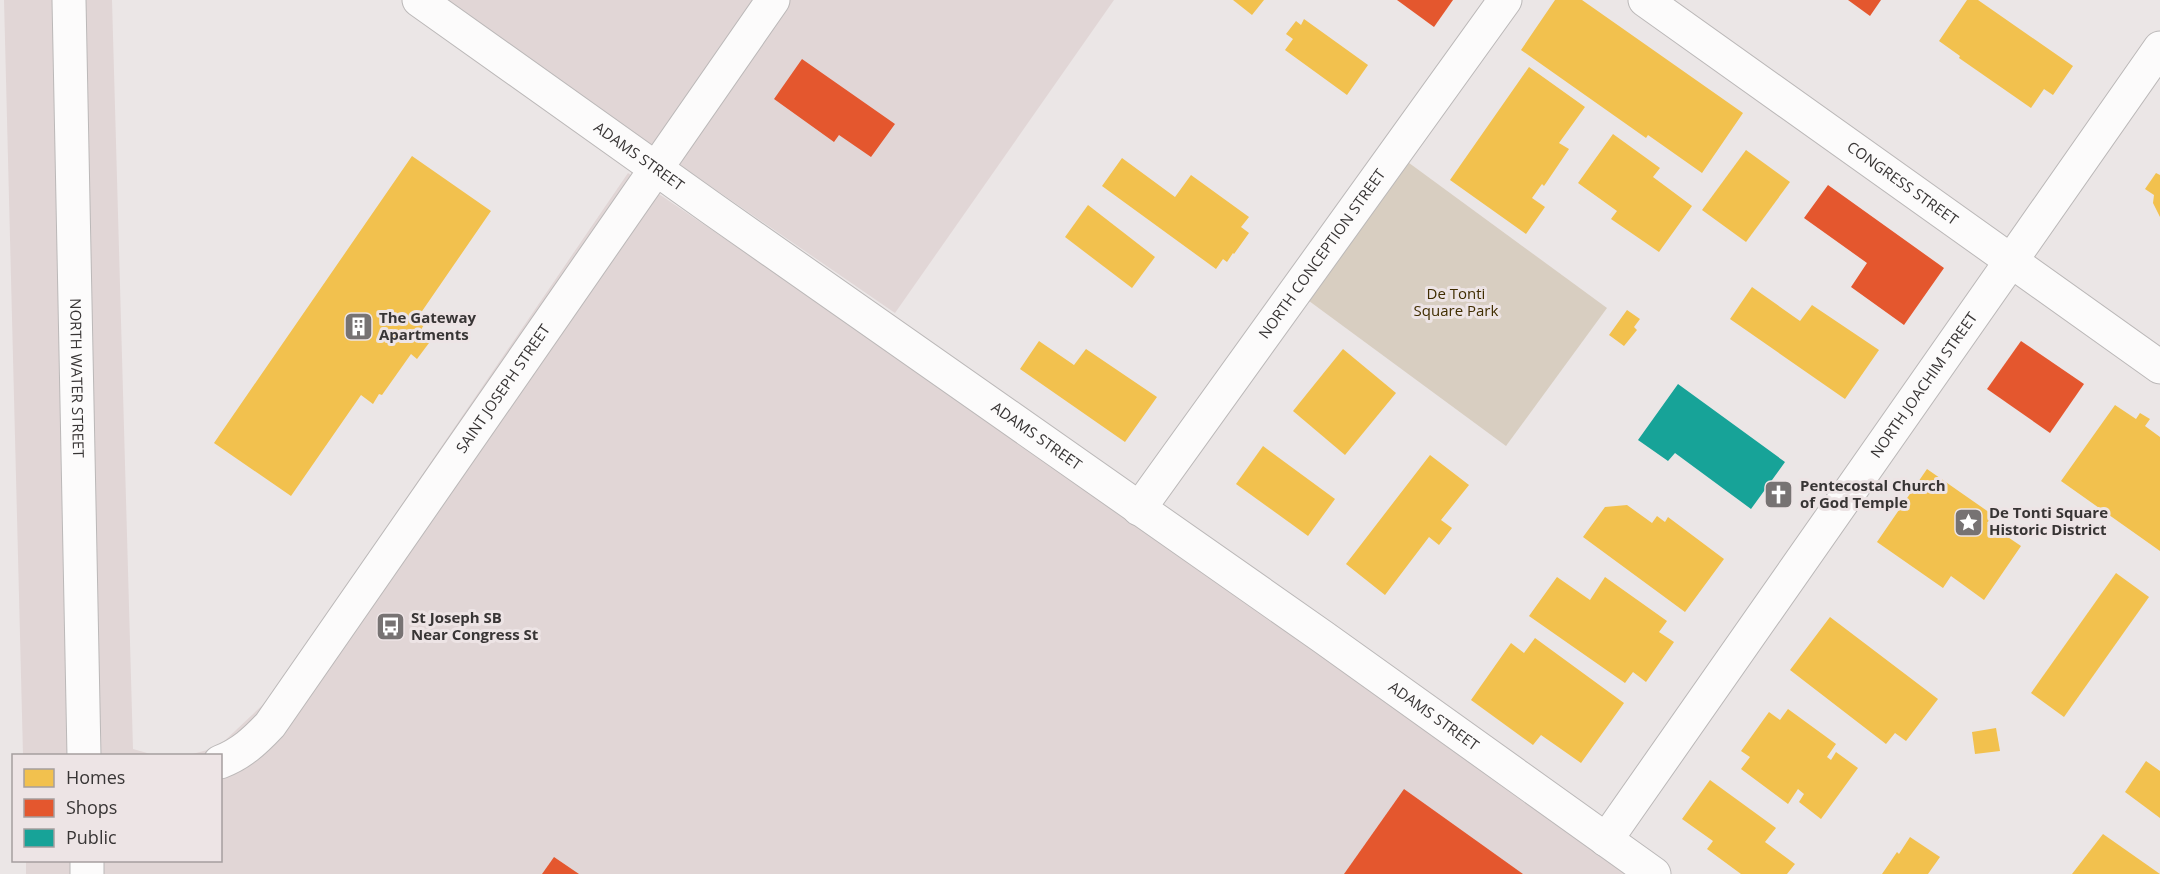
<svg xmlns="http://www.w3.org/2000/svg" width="2160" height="874" font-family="'Open Sans',sans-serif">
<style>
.built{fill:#e1d6d6}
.green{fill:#d8cec1}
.homes{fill:#f2c14e}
.shops{fill:#e4572e}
.public{fill:#17a398}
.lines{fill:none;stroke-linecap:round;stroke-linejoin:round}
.minor-casing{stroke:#bbb8b8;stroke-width:35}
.tertiary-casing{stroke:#bbb8b8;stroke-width:35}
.trunk-casing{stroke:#bbb8b8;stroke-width:35}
.minor{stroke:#fcfbfb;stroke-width:33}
.tertiary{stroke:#fcfbfb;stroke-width:33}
.trunk{stroke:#fcfbfb;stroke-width:33}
.labels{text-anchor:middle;stroke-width:6;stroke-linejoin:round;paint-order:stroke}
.street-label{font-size:15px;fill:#383535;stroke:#ede4e5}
.park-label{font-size:15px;fill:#402d01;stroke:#ede4e5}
.poi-label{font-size:15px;font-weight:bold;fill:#383535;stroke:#ede4e5;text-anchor:start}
</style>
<rect width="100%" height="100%" fill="#ebe6e6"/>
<g class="built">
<polygon points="4,0 112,0 133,749 154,755 23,755"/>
<polygon points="440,0 1114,0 895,313"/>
<polygon points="628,173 1661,874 26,874 26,861 220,860 220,756 189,755 218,747 270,698"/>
</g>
<polygon class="green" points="1405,160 1607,308 1506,446 1305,298"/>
<g class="homes">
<polygon points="1233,0 1264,0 1252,15"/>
<polygon points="1555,0 1582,0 1743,113 1702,173 1648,135 1646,138 1521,50"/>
<polygon points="1967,0 1978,0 2073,66 2053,95 2044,89 2031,108 1959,58 1960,56 1939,41"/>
<polygon points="1304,19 1368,65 1347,95 1285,50 1293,39 1286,34 1296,21 1301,25"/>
<polygon points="1529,67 1585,107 1559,143 1569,149 1544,186 1542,184 1532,198 1545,207 1526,234 1450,180"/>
<polygon points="1613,134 1660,168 1653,177 1692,206 1659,252 1611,219 1617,211 1578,183"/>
<polygon points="1746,150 1790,182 1746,242 1702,210"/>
<polygon points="412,156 491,211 418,317 426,322 420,331 432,339 417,359 411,354 382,395 379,394 373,404 361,395 291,496 214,443"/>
<polygon points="1122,158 1175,197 1191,175 1249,217 1241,227 1249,233 1234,254 1233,253 1227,262 1223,259 1216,269 1102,186"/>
<polygon points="2156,173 2160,175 2160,217 2153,203 2154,195 2145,189"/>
<polygon points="1088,205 1155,257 1132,288 1065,237"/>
<polygon points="1752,287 1800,321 1812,305 1879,350 1845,399 1730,319"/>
<polygon points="1627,310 1640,319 1634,327 1637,330 1624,346 1609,335"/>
<polygon points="1039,341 1074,365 1086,349 1157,397 1125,442 1020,369"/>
<polygon points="1343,349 1396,393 1345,455 1293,411"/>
<polygon points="2115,405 2136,419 2140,413 2150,419 2145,426 2160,437 2160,551 2061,481"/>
<polygon points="1263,446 1335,499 1308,536 1236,484"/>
<polygon points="1430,455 1469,485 1441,520 1452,528 1439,545 1429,537 1385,595 1346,564"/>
<polygon points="1927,469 1993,515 1987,523 2021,546 1984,600 1951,576 1943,588 1877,542"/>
<polygon points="1627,505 1652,523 1657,516 1665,522 1668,517 1724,559 1685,612 1583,537 1605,507"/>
<polygon points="2116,573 2149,597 2064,717 2031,693"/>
<polygon points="1557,577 1590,600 1605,577 1667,621 1659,632 1674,642 1646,682 1633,672 1625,683 1529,616"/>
<polygon points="1830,617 1938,699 1906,741 1895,733 1886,744 1790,670"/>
<polygon points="1535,638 1624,703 1581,763 1541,735 1533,745 1471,700 1511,643 1524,653"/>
<polygon points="1788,709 1836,744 1827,757 1831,760 1836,752 1858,768 1821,819 1799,802 1804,794 1798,789 1788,804 1741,769 1750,757 1741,751 1769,712 1780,720"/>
<polygon points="1996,728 2000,751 1975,754 1972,732"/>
<polygon points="2146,761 2160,771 2160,818 2125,792"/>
<polygon points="1710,780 1776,828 1765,842 1795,864 1787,874 1741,874 1707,849 1713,841 1682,819"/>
<polygon points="2103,834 2160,874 2072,874"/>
<polygon points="1910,837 1940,857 1928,874 1882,874 1897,852 1899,854"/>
</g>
<g class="shops">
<polygon points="1397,0 1453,0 1434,27"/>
<polygon points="1848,0 1881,0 1870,16"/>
<polygon points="802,59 895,124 871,157 839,135 834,142 774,99"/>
<polygon points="1828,185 1944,268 1904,325 1851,287 1867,263 1804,218"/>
<polygon points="2021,341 2084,384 2050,433 1987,389"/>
<polygon points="1404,789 1523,874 1344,874"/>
<polygon points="554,857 579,874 542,874"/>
</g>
<polygon class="public" points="1678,384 1785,462 1751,509 1675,453 1668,461 1638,440"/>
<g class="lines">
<defs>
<g id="minor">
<path id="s1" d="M419,0l295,210 609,427 331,237"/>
<path id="s2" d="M1139,509l366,-509"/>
<path id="s3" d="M220,762c21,-8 35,-21 50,-37l503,-725"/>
<path id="s4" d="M1606,840l554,-792"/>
</g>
<g id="tertiary">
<path id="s5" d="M1645,0l515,367"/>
</g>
<g id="trunk">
<path id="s6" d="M69,0l15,756"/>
<polyline points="87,860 87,874"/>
</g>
</defs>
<use href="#minor" class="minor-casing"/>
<use href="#tertiary" class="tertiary-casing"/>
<use href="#trunk" class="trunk-casing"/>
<use href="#minor" class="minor"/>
<use href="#tertiary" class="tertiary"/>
<use href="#trunk" class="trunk"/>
</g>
<defs>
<symbol id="building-square" viewBox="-11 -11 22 22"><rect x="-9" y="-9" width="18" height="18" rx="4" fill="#777373" stroke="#ede4e5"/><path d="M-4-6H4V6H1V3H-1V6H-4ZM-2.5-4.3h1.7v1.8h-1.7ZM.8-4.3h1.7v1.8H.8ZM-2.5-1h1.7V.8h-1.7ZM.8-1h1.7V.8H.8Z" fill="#fff"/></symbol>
<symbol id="church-square" viewBox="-11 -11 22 22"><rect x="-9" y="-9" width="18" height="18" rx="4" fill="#777373" stroke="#ede4e5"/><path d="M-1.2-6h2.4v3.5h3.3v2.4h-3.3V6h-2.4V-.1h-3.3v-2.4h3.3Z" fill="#fff"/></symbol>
<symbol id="sight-square" viewBox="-11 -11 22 22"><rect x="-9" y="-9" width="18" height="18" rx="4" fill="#777373" stroke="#ede4e5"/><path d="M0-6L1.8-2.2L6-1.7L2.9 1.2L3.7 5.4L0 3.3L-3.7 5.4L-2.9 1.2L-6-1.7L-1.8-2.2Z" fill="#fff"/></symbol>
<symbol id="bus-square" viewBox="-11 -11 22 22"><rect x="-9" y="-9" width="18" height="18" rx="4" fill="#777373" stroke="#ede4e5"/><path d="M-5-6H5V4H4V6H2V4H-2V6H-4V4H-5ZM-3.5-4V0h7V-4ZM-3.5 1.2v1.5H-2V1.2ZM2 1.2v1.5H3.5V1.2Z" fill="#fff"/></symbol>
</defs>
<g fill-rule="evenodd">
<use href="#building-square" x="342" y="310" width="33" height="33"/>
<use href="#church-square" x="1762" y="478" width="33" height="33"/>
<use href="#sight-square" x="1952" y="506" width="33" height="33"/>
<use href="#bus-square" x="374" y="610" width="33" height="33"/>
</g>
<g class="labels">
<g class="street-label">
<text dy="5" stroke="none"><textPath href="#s1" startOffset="270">ADAMS STREET</textPath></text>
<text dy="5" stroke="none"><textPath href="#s5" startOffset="316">CONGRESS STREET</textPath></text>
<text dy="5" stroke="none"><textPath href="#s2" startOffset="314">NORTH CONCEPTION STREET</textPath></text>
<text dy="5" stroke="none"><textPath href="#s6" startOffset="378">NORTH WATER STREET</textPath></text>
<text dy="5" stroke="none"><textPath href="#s4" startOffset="555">NORTH JOACHIM STREET</textPath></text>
<text dy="5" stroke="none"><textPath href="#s3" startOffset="472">SAINT JOSEPH STREET</textPath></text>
<text dy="5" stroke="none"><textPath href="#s1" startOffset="756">ADAMS STREET</textPath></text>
<text dy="5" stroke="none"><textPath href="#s1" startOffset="1242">ADAMS STREET</textPath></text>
</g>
<g class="park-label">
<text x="1456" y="299">De Tonti<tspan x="1456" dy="17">Square Park</tspan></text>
</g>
<g class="poi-label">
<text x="379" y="323">The Gateway<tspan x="379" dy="17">Apartments</tspan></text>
<text x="1800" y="491">Pentecostal Church<tspan x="1800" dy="17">of God Temple</tspan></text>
<text x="1989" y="518">De Tonti Square<tspan x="1989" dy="17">Historic District</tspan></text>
<text x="411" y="623">St Joseph SB<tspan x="411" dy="17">Near Congress St</tspan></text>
</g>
</g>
<rect x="12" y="754" width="210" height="108" fill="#ede4e5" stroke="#a59e9f" stroke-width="1.5"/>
<rect x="24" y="769" width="30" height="18" fill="#f2c14e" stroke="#a59e9f" stroke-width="1.5"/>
<text x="66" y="784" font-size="18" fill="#383535">Homes</text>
<rect x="24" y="799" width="30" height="18" fill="#e4572e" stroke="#a59e9f" stroke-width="1.5"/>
<text x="66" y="814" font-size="18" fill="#383535">Shops</text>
<rect x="24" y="829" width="30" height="18" fill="#17a398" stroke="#a59e9f" stroke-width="1.5"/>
<text x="66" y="844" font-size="18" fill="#383535">Public</text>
</svg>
